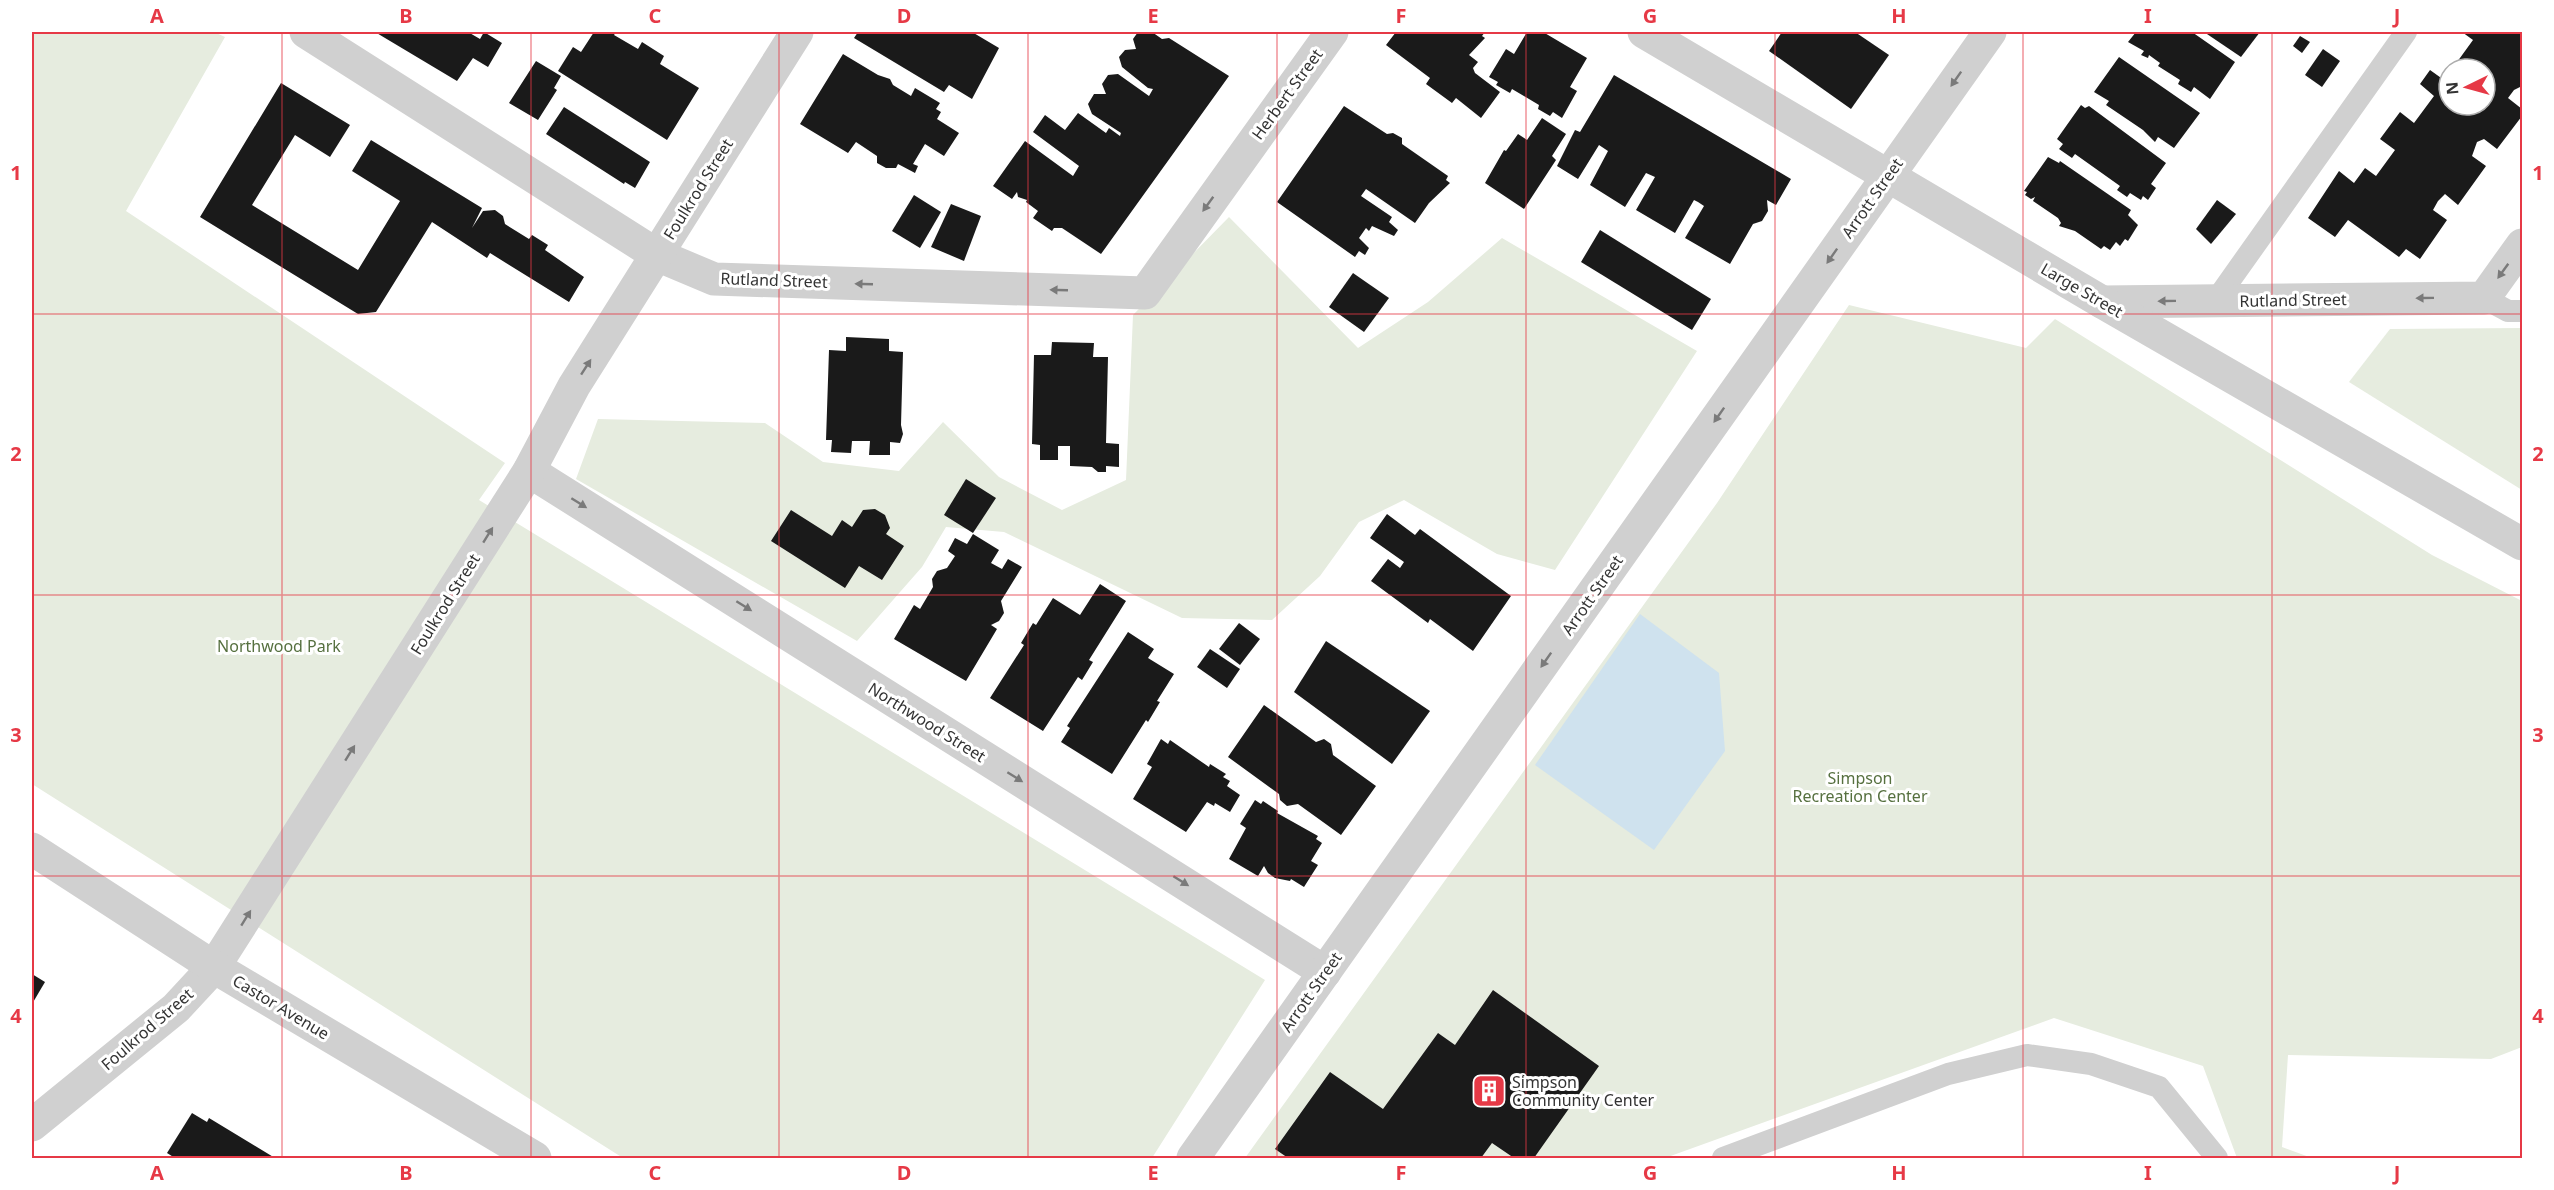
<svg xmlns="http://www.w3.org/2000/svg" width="2554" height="1190" font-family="'Noto Sans',sans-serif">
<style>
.green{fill:#e6ecdf}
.water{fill:#cfe2ee}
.building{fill:#1a1a1a}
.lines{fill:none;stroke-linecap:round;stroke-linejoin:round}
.service{stroke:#d0d0d0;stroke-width:22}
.minor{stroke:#d0d0d0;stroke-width:33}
.tertiary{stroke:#d0d0d0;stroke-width:33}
.oneway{fill:#7a7a7a}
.grid{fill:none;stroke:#e63946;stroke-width:1.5;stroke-opacity:0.55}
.labels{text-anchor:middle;stroke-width:6;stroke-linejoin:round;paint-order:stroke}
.street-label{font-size:16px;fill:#333;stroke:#fff}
.park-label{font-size:16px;fill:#56703f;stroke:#fff}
.poi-label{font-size:16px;fill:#333;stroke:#fff;text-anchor:start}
.neatline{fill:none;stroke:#e63946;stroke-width:2}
.grid-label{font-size:20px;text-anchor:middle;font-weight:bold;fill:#e63946}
</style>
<rect width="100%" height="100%" fill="#fff"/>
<g class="green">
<polygon points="32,32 214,32 225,37 126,211 505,463 479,500 1265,980 1152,1158 623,1158 32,784"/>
<polygon points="1229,217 1358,348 1428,302 1502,238 1697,351 1555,570 1497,554 1404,500 1359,522 1320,576 1272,620 1182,618 1004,532 946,527 922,567 857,641 576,479 598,419 765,423 823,462 899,471 943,422 999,477 1062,510 1126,480 1133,315"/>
<polygon points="1849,305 2026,348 2055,319 2432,555 2522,601 2522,1047 2491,1059 2288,1055 2282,1147 2312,1158 2237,1158 2203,1066 2054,1018 1665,1158 1245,1158 1717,503"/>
<polygon points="2522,328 2522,490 2349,382 2390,329"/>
</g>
<polygon class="water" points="1640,614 1719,673 1725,751 1654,850 1535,765"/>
<g class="building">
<polygon points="375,32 468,32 480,39 484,32 502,43 488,67 473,58 457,81"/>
<polygon points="594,32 616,32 614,35 638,49 642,42 664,56 660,64 699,88 667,140 558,71 573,47 581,52"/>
<polygon points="858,32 972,32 999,48 972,99 949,85 944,92 854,38"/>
<polygon points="1138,32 1152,32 1162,39 1169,38 1229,76 1101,254 1062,228 1054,228 1052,231 1033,218 1038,211 1026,202 1027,200 1018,197 1017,192 1012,199 993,186 1025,141 1073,176 1079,166 1033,132 1045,115 1065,130 1078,113 1106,133 1109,128 1120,136 1121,133 1092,114 1088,104 1094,94 1106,94 1102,84 1108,75 1118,74 1149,96 1153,89 1148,88 1122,67 1119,57 1125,50 1136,49 1133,39"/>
<polygon points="1396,32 1485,32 1482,36 1485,38 1469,55 1478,62 1473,68 1475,73 1500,92 1481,118 1456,98 1452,103 1426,84 1430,78 1386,45"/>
<polygon points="1527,32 1543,32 1587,58 1570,87 1577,91 1562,118 1553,112 1550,116 1538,109 1539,105 1512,89 1510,93 1496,85 1498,82 1489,77 1506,49 1514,54"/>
<polygon points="1782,32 1855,32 1889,55 1851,109 1769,51"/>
<polygon points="2136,32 2192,32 2235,62 2210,99 2194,87 2191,92 2178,84 2180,80 2158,66 2160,63 2149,55 2148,58 2141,55 2144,51 2128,42"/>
<polygon points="2204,32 2260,32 2241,57"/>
<polygon points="2462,32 2522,32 2522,86 2514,90 2508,98 2522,109 2522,116 2497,149 2484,139 2477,142 2472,156 2486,166 2458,205 2445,194 2438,201 2433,210 2447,220 2420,259 2406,249 2399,257 2348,220 2335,237 2308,218 2339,171 2354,183 2365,168 2376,176 2395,150 2380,139 2400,112 2414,123 2434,96 2420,84 2430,70 2444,80 2449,73 2449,105 2485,105 2485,69 2452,69 2473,40"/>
<polygon points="2300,36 2310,42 2302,53 2293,46"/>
<polygon points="2323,49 2340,61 2322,87 2305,75"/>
<polygon points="843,54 878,75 890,79 893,85 911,96 915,88 940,103 936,109 941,112 937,119 959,133 944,156 925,144 913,164 918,166 915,173 898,164 896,168 886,168 877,163 877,156 856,142 848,153 800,124"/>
<polygon points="2119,57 2200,113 2174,148 2158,137 2155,142 2143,130 2106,105 2109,101 2094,92"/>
<polygon points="536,61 561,76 554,88 557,90 538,120 509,103"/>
<polygon points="1614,75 1791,179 1776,205 1767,200 1768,211 1762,221 1753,224 1730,264 1685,238 1704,206 1698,202 1694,200 1675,233 1636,210 1655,177 1646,173 1625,207 1590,185 1608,151 1599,145 1578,179 1557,166 1575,130 1580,132"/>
<polygon points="281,83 350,125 330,157 295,135 252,205 358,270 400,201 352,171 371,140 482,208 472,228 483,211 495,210 503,216 505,224 529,239 532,235 548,245 545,250 584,277 569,302 490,253 487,258 432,222 376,312 358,314 200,217"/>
<polygon points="2081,105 2085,108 2089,106 2166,163 2151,184 2156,188 2148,200 2143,196 2141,200 2130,193 2127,197 2117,190 2120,186 2113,181 2075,154 2072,158 2059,149 2063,144 2057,139"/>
<polygon points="1344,106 1387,134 1393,133 1402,138 1402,144 1448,176 1446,180 1450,183 1429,203 1415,223 1366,189 1361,196 1392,217 1389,222 1398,230 1394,236 1372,226 1369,231 1366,228 1359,238 1369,248 1365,255 1359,251 1355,257 1277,202"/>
<polygon points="564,107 650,162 635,188 625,182 624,184 546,134"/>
<polygon points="1542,118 1566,134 1552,156 1556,160 1524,209 1485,183 1504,150 1506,151 1518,134 1527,140"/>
<polygon points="2048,157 2059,163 2060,161 2131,210 2128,215 2138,225 2128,241 2125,239 2120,246 2116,242 2110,250 2104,246 2101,249 2075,231 2059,226 2061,223 2058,218 2033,201 2035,197 2031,199 2025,195 2027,192 2024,191"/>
<polygon points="914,195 941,212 920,248 892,231"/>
<polygon points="2217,200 2236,214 2211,244 2196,229"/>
<polygon points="951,204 981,216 964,261 931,247"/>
<polygon points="1600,230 1711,299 1692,330 1581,262"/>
<polygon points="1353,273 1389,298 1364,332 1329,307"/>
<polygon points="846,337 889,339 889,351 903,352 901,425 903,434 900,443 890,442 890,455 869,455 870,441 852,441 851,453 831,452 832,440 826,440 829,350 846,351"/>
<polygon points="1052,342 1094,343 1093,357 1108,357 1106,443 1119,444 1119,467 1106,466 1106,472 1098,472 1092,467 1070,466 1070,446 1058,446 1058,460 1040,460 1040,445 1032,444 1034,355 1051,355"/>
<polygon points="966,479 996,498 973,533 944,515"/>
<polygon points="875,509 885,515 890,528 886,534 904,546 882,580 859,566 845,588 771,541 791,510 832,536 842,520 852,527 863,510"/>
<polygon points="1387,514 1415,535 1420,529 1511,596 1473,651 1430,619 1428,623 1371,581 1388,559 1400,568 1404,562 1370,538"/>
<polygon points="973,534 999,550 991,563 1002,569 1008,559 1022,567 1001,601 1004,613 999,621 991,625 997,629 966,681 894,639 914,605 920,609 933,587 932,579 937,571 947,568 955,556 948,551 955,538 967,544"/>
<polygon points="1100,584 1126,601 1089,660 1093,662 1082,680 1078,677 1043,731 990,698 1024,645 1021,643 1033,623 1036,625 1053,598 1080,615"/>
<polygon points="1239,623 1260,639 1240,665 1219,649"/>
<polygon points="1128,632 1154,649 1148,658 1174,674 1157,701 1160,702 1148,722 1146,720 1112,774 1061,742 1070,728 1067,726"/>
<polygon points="1326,641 1430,711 1392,764 1294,692"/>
<polygon points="1210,649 1240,669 1227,688 1197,667"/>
<polygon points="1264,705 1316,742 1324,739 1331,744 1333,755 1376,786 1341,835 1298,804 1287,806 1280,800 1279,794 1228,757"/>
<polygon points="1161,739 1168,744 1170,740 1209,767 1210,764 1226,774 1223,777 1230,781 1227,786 1240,795 1230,812 1215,803 1214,806 1207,802 1186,832 1133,799 1152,767 1147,764"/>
<polygon points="1255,800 1261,804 1263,801 1278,811 1277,813 1318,836 1316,839 1322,843 1311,861 1318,865 1304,887 1291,879 1290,881 1275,878 1268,873 1264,866 1258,876 1229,859 1246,828 1240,824"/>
<polygon points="32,974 45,982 32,1004"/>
<polygon points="1493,990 1599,1066 1534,1158 1514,1158 1492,1143 1481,1158 1288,1158 1275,1149 1330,1072 1383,1109 1438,1033 1455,1045"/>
<polygon points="192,1113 207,1122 209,1118 275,1158 175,1158 167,1153"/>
</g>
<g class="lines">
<g class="service">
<polyline points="2484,298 2508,311 2522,311"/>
<polyline points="2216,300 2406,32"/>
<polyline points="1723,1158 1948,1074 2027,1055 2091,1064 2159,1087 2217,1158"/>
</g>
<g class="minor">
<polyline points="306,32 657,255 714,279 1145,293 1332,32"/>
<polyline points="2102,302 2484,298 2522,245"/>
<polyline points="529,471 1325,972"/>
<polyline points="32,1125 176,1008 214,967 529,471 574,386 797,32"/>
<polyline points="1193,1158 1990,32"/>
</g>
<g class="tertiary">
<polyline points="1644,32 2102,302 2522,544"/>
<polyline points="32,849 214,967 535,1158"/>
</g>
</g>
<defs><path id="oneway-solid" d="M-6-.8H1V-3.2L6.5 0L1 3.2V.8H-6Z" transform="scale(1.5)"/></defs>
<g class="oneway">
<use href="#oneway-solid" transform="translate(1956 79) rotate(125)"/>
<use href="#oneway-solid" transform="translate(1208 204) rotate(126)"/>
<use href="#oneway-solid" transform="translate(1832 256) rotate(125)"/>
<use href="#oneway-solid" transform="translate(2503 271) rotate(126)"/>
<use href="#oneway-solid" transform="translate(864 284) rotate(-178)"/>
<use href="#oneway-solid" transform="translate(1059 290) rotate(-178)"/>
<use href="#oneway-solid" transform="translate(2425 298) rotate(179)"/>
<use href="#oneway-solid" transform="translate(2167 301) rotate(179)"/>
<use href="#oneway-solid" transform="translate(586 367) rotate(-57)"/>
<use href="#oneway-solid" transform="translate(1719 415) rotate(125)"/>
<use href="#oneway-solid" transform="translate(579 503) rotate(32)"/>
<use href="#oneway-solid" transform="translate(488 535) rotate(-58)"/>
<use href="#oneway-solid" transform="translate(744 606) rotate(32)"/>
<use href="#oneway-solid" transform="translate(1546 660) rotate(125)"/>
<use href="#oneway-solid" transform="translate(350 753) rotate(-58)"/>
<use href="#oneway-solid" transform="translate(1015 777) rotate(32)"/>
<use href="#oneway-solid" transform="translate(1181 881) rotate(32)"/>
<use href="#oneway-solid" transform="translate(246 918) rotate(-58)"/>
</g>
<path class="grid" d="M282,32v1126M531,32v1126M779,32v1126M1028,32v1126M1277,32v1126M1526,32v1126M1775,32v1126M2023,32v1126M2272,32v1126M32,314h2490M32,595h2490M32,876h2490"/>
<defs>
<symbol id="building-square" viewBox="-11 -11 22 22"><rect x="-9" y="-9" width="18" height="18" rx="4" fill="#e63946" stroke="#fff"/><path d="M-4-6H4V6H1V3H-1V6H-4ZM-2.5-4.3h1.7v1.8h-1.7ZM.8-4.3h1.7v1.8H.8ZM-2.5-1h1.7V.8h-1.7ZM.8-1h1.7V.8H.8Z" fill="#fff"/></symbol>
</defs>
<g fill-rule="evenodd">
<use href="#building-square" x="1470" y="1072" width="38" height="38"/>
</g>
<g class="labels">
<g class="street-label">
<text transform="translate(1287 94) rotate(-54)" y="6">Herbert Street</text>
<text transform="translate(698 189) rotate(-58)" y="6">Foulkrod Street</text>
<text transform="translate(1872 198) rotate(-55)" y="6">Arrott Street</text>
<text transform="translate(774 280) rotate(2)" y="6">Rutland Street</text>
<text transform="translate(2082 290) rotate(30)" y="6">Large Street</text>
<text transform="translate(2293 300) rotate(-1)" y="6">Rutland Street</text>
<text transform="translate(1592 595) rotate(-55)" y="6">Arrott Street</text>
<text transform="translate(445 604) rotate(-58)" y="6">Foulkrod Street</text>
<text transform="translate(927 722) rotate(32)" y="6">Northwood Street</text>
<text transform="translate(1311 992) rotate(-55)" y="6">Arrott Street</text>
<text transform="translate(281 1007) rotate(31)" y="6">Castor Avenue</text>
<text transform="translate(147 1029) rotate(-41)" y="6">Foulkrod Street</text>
</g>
<g class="park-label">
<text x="279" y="652">Northwood Park</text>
<text x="1860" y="784">Simpson<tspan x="1860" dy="18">Recreation Center</tspan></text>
</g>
<g class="poi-label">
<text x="1512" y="1088">Simpson<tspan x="1512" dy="18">Community Center</tspan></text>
</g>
</g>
<rect width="2554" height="1190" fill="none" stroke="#ffffff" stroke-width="66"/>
<g transform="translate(2467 87) rotate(265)"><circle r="28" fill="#ffffff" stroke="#adadad" stroke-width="1.5"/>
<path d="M0-4.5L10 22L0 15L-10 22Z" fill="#e63946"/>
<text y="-9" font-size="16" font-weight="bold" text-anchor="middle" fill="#333333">N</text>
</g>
<rect x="33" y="33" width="2488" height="1124" class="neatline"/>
<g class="grid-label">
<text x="157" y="23">A</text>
<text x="406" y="23">B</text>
<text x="655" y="23">C</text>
<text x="904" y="23">D</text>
<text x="1153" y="23">E</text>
<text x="1401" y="23">F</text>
<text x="1650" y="23">G</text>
<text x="1899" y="23">H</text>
<text x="2148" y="23">I</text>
<text x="2397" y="23">J</text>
<text x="16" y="180">1</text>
<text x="2538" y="180">1</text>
<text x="16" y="461">2</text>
<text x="2538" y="461">2</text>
<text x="16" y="742">3</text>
<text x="2538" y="742">3</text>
<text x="16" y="1023">4</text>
<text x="2538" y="1023">4</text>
<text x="157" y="1180">A</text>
<text x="406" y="1180">B</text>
<text x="655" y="1180">C</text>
<text x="904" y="1180">D</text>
<text x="1153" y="1180">E</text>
<text x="1401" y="1180">F</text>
<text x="1650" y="1180">G</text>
<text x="1899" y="1180">H</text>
<text x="2148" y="1180">I</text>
<text x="2397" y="1180">J</text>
</g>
</svg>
